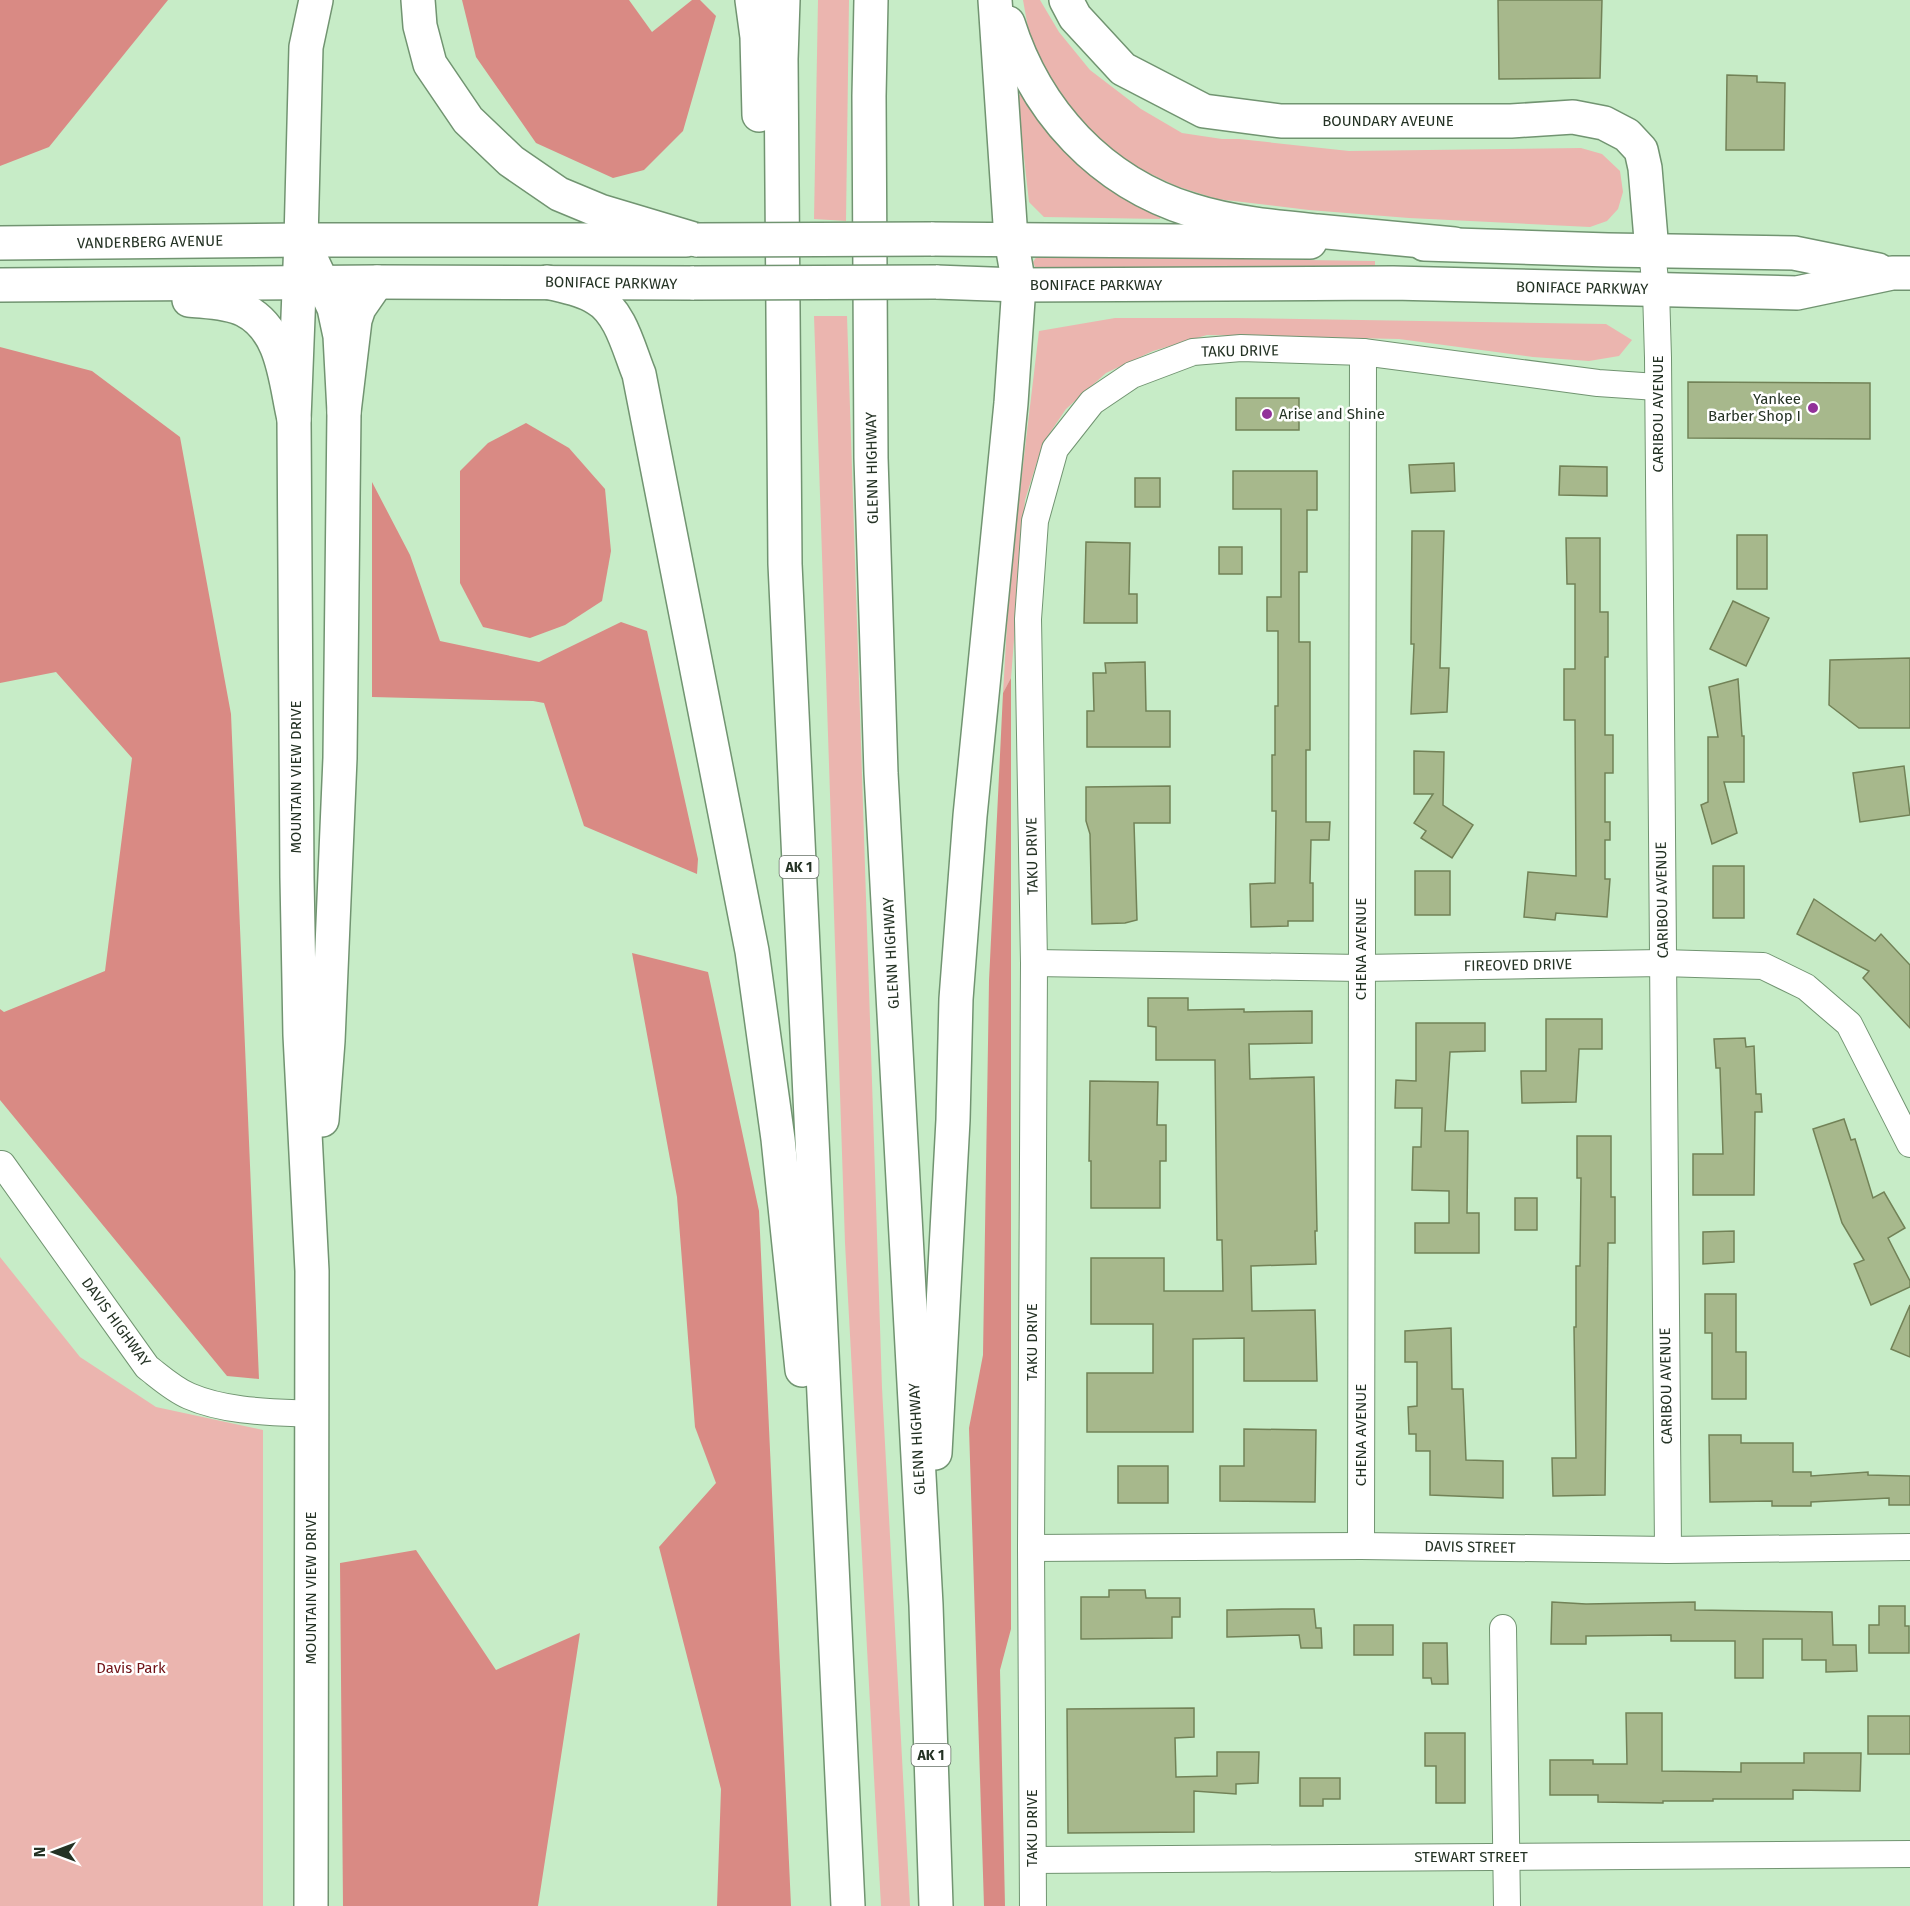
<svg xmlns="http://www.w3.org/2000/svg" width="1910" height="1906" font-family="'Fira Sans',sans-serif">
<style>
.green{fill:#ebb5af}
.forest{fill:#d98a84}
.building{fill:#a7b88c;stroke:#728257;stroke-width:1.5}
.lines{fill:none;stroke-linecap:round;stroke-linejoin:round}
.street-casing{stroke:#719471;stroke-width:28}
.secondary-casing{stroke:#719471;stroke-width:36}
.primary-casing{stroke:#719471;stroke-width:36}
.highway-casing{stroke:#719471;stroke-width:36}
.street{stroke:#fff;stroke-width:26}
.secondary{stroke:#fff;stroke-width:33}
.primary{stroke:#fff;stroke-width:33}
.highway{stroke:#fff;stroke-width:33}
.primary-bridge-casing{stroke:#719471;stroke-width:36;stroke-linecap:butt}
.primary-bridge{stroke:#fff;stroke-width:33}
.poi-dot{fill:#923199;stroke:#fff;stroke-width:2}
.labels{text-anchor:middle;stroke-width:5;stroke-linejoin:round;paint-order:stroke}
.shield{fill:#fff;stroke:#667066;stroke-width:1.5}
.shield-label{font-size:14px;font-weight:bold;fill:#243224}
.street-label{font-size:15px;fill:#243224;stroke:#fff}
.poi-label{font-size:15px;fill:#243224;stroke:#fff;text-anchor:end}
.park-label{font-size:15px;fill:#701216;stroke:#fff}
</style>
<rect width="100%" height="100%" fill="#c7ecc7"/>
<g class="green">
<polygon points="818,0 849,0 846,221 814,219"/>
<polygon points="1023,0 1040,0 1059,32 1090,70 1141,109 1182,133 1222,139 1239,139 1349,151 1581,148 1602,154 1620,171 1623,192 1618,209 1607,221 1590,227 1409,218 1309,210 1217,199 1176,186 1117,158 1061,100 1030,39"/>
<polygon points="1017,95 1023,95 1070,155 1123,199 1161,211 1160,219 1044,217 1029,202"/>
<polygon points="1037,256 1375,261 1375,267 1035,267 1033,262"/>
<polygon points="814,316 847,316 882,1388 910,1906 881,1906 845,1243"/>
<polygon points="1115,318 1234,318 1606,324 1632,340 1619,356 1589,361 1533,357 1399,339 1207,335 1153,351 1106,373 1066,409 1043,443 1025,500 1011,678 1003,693 1010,574 1039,331"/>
<polygon points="0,1257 80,1357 156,1407 263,1430 263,1906 0,1906"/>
</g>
<g class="forest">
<polygon points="0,0 168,0 49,147 0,166"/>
<polygon points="462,0 629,0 652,32 692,0 700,0 716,16 683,131 644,170 613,178 536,143 476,57"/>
<polygon points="0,347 92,371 180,437 231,714 259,1379 227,1376 0,1100 0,1009 4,1012 105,971 132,758 56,672 0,683"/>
<polygon points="526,423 569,448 605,489 611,551 602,601 565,625 530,638 483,627 460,583 460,471 488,443"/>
<polygon points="372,482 410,555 440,641 539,662 621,622 647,631 698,859 697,874 584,826 544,703 533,701 372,697"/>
<polygon points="1011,678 1011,1629 1000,1670 1005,1906 984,1906 969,1428 983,1355 989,981 1003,693"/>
<polygon points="632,953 708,972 759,1211 791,1906 717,1906 721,1789 659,1547 716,1483 695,1427 677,1197"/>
<polygon points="416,1550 496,1670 580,1633 538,1906 343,1906 340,1563"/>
</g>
<g class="building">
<polygon points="1498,0 1602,0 1600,78 1499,79"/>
<polygon points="1727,75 1757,76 1757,82 1785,83 1784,150 1726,150"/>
<polygon points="1688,382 1870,383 1870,439 1688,438"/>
<rect x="1236" y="398" width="63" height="32"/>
<polygon points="1454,463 1455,491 1411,493 1409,465"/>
<polygon points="1560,466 1607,467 1607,496 1559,495"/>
<polygon points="1233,471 1317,471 1317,510 1307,510 1307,572 1299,572 1299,642 1310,642 1310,750 1306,750 1306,822 1330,822 1329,840 1311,840 1310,883 1313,883 1313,921 1288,921 1288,926 1251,927 1250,884 1275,883 1276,811 1272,811 1272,755 1275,755 1275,706 1278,706 1278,631 1267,631 1267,597 1281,597 1281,509 1233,509"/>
<rect x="1135" y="478" width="25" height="29"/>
<polygon points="1412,531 1444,531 1440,668 1449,668 1447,712 1411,714 1414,644 1411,644"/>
<rect x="1737" y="535" width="30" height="54"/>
<polygon points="1566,538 1600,538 1600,612 1608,612 1608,657 1605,657 1605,735 1613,735 1613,773 1605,773 1605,822 1610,822 1610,840 1605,840 1605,879 1610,879 1607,917 1556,913 1555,920 1524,917 1528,872 1576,876 1575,720 1564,720 1564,669 1575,669 1575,584 1567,584"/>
<polygon points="1086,542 1130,543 1129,594 1137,594 1137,623 1084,623"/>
<rect x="1219" y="547" width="23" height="27"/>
<polygon points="1733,601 1769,618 1746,666 1710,649"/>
<polygon points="1910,658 1910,728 1859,728 1829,705 1830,660"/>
<polygon points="1145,662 1146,711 1170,711 1170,747 1087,747 1087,711 1094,711 1093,673 1106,673 1105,663"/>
<polygon points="1738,679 1742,736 1744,736 1744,782 1724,782 1737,833 1712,844 1701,805 1708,802 1708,737 1718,737 1709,687"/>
<polygon points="1414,751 1444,752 1443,805 1473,825 1452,858 1421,838 1426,831 1414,823 1433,794 1414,794"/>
<polygon points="1904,766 1910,815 1860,822 1853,773"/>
<polygon points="1170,786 1170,823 1134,823 1137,920 1125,923 1092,924 1090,834 1086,821 1086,787"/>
<rect x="1713" y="866" width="31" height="52"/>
<rect x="1415" y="871" width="35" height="44"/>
<polygon points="1814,899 1875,941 1881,934 1910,965 1910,1028 1863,978 1869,971 1797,934"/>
<polygon points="1148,998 1188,998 1188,1010 1244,1009 1244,1012 1312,1011 1312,1043 1249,1044 1250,1079 1314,1077 1317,1231 1315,1231 1316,1264 1251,1266 1252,1311 1315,1310 1317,1381 1244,1381 1244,1338 1193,1339 1193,1432 1087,1432 1087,1373 1153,1373 1153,1324 1091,1324 1091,1258 1164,1258 1164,1291 1223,1291 1222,1240 1217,1240 1215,1060 1156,1060 1156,1027 1148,1026"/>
<polygon points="1546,1019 1602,1019 1602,1049 1579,1049 1576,1102 1522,1103 1521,1071 1546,1071"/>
<polygon points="1416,1023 1485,1023 1485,1051 1450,1052 1445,1131 1468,1131 1467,1213 1479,1213 1479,1253 1415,1253 1415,1223 1449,1223 1449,1191 1412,1190 1413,1147 1421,1147 1422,1108 1395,1108 1396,1080 1416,1081"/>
<polygon points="1745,1038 1746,1047 1754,1046 1756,1094 1761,1094 1762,1112 1755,1112 1754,1195 1693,1195 1693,1154 1723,1154 1720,1068 1716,1068 1714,1039"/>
<polygon points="1090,1081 1158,1082 1157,1125 1166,1125 1166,1161 1160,1161 1160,1208 1091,1208 1091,1161 1089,1161"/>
<polygon points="1844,1119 1851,1140 1855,1139 1873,1198 1884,1192 1905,1228 1888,1238 1910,1281 1910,1287 1871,1305 1854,1264 1864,1260 1842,1223 1813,1129"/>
<polygon points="1577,1136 1611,1136 1611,1197 1615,1197 1615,1243 1608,1243 1605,1495 1553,1496 1552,1458 1576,1458 1574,1327 1576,1327 1576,1266 1580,1266 1581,1178 1577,1178"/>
<rect x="1515" y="1198" width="22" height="32"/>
<polygon points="1734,1231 1734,1262 1703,1264 1703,1232"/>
<polygon points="1705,1294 1736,1294 1736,1352 1746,1352 1746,1399 1712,1399 1712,1333 1705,1333"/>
<polygon points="1910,1305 1910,1357 1891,1349"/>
<polygon points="1451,1328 1452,1389 1463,1389 1466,1460 1503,1461 1503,1498 1430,1495 1430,1451 1416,1451 1416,1434 1409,1434 1408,1407 1417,1406 1417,1362 1405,1362 1405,1331"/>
<polygon points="1244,1429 1316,1430 1315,1502 1220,1501 1220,1466 1244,1466"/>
<polygon points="1709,1435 1741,1435 1741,1443 1793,1443 1793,1472 1811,1472 1811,1476 1868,1472 1868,1475 1910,1476 1910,1505 1889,1505 1889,1498 1811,1502 1811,1506 1772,1506 1772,1501 1710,1502"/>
<rect x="1118" y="1466" width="50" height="37"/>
<polygon points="1109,1590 1145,1590 1146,1598 1180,1598 1180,1617 1172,1617 1172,1638 1081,1639 1081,1597 1109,1597"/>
<polygon points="1552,1602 1586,1604 1695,1602 1695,1610 1832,1612 1833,1645 1856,1645 1857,1671 1826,1672 1826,1660 1802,1660 1802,1639 1763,1639 1763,1678 1735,1678 1735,1641 1671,1641 1671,1635 1586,1636 1586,1644 1551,1644"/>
<polygon points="1879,1606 1905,1606 1905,1626 1909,1626 1909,1653 1869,1653 1869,1625 1879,1625"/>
<polygon points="1282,1609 1314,1609 1316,1628 1321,1628 1322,1648 1301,1648 1299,1635 1227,1637 1227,1610"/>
<rect x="1354" y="1625" width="39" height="30"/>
<polygon points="1423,1643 1447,1643 1448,1684 1432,1684 1431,1678 1423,1678"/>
<polygon points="1194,1708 1194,1737 1175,1738 1176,1777 1217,1776 1217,1752 1259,1752 1258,1783 1236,1784 1236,1794 1194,1791 1194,1832 1068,1833 1067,1709"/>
<polygon points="1626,1713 1662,1713 1662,1771 1741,1772 1741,1763 1804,1763 1804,1753 1861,1753 1860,1791 1793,1790 1793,1799 1713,1799 1713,1801 1663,1801 1663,1803 1598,1802 1598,1795 1550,1795 1550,1760 1593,1760 1593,1764 1627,1764"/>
<rect x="1868" y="1716" width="42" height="38"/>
<polygon points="1425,1733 1465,1733 1465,1803 1436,1803 1436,1766 1425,1766"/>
<polygon points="1300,1778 1340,1778 1340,1799 1323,1799 1323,1806 1300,1806"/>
</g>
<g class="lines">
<defs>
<g id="street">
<polyline points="1652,251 1656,290 1658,358 1668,1550"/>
<polyline points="1034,963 1361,968 1662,963 1763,966 1806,987 1849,1024 1910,1144"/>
<path d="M2,1164l145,203c13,10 26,22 42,29 37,16 82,16 123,18"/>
<polyline points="1361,1546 1363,352"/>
<polyline points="1031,1548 1361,1546 1668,1550 1910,1547"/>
<polyline points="1503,1628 1507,1906"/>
<polyline points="1033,1860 1910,1854"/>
<polyline points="1033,1906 1031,1548 1034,963 1028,619 1035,521 1055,449 1092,402 1132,375 1193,352 1241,348 1363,352 1598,383 1657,387"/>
</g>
<g id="secondary">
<polyline points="1066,0 1075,17 1123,69 1204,111 1281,121 1511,121 1573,117 1604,123 1627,135 1641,150 1645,168 1652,251"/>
<polyline points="301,240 294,419 297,878 300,1035 312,1271 311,1906"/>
<polyline points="311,259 334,308 340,336 344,412 340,758 328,1041 322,1120"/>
</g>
<g id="primary">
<polyline points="931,239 1310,242"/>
<polyline points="0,243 301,240 686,240"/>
<polyline points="1424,244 1608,250 1794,253 1878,270"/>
<polyline points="936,282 1019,285 1393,283 1797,293 1892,273 1910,273"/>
<polyline points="0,285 377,282 694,283"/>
<path d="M189,300c17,2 39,2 55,10 40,20 41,71 50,109"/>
<polyline points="344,412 355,320 359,308 377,282"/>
</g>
<g id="highway">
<polyline points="418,0 420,26 430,64 468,120 511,161 559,194 600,211 697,240"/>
<polyline points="752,0 757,37 759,115"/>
<polyline points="783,0 781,59 785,564 848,1906"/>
<polyline points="871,0 869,96 871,458 881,773 926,1605 936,1906"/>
<path d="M1008,23c28,89 93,159 183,187 41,13 85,17 126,21 46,4 91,9 137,13"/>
<polyline points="301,240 306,47 316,0"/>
<path d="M547,282c16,4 35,7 49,16 25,14 33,52 43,76l113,577 26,188 24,231"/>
<polyline points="935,1453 953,1120 956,999 970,816 1011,403 1019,285 1011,239 995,0"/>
</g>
</defs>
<use href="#street" class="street-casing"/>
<use href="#secondary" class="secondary-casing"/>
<use href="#primary" class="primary-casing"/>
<use href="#highway" class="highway-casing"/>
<use href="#street" class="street"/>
<use href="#secondary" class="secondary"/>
<use href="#primary" class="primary"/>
<use href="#highway" class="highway"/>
<defs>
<g id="primary-bridge">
<polyline points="697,240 931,239"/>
<polyline points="694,283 936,282"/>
</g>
</defs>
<use href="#primary-bridge" class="primary-bridge-casing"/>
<use href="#primary-bridge" class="primary-bridge"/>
</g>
<g class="poi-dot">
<circle cx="1813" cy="408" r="6"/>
<circle cx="1267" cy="414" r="6"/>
</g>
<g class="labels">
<g class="shield">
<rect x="779.5" y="856" width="39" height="22" rx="4.5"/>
<rect x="911.5" y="1744" width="39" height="22" rx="4.5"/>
</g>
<g class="shield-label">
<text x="799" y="872">AK 1</text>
<text x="931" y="1760">AK 1</text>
</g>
<g class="street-label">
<text x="1388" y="126">BOUNDARY AVEUNE</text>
<text transform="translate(150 242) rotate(-1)" y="5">VANDERBERG AVENUE</text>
<text transform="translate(611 283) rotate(1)" y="5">BONIFACE PARKWAY</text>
<text x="1096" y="290">BONIFACE PARKWAY</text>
<text transform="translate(1582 288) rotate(1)" y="5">BONIFACE PARKWAY</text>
<text transform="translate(1240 351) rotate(-1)" y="5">TAKU DRIVE</text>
<text transform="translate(1658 414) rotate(-90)" y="5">CARIBOU AVENUE</text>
<text transform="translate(872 468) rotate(-91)" y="5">GLENN HIGHWAY</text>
<text transform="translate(296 777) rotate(-90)" y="5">MOUNTAIN VIEW DRIVE</text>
<text transform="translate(1032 856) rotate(-91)" y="5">TAKU DRIVE</text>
<text transform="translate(1662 900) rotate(-91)" y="5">CARIBOU AVENUE</text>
<text transform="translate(1361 949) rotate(-90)" y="5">CHENA AVENUE</text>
<text transform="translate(891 953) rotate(-93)" y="5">GLENN HIGHWAY</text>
<text transform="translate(1518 965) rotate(-1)" y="5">FIREOVED DRIVE</text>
<text transform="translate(116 1322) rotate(54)" y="5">DAVIS HIGHWAY</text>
<text transform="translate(1032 1342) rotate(-90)" y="5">TAKU DRIVE</text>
<text transform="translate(1666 1386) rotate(-91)" y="5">CARIBOU AVENUE</text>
<text transform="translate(1361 1435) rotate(-90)" y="5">CHENA AVENUE</text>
<text transform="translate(917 1439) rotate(-93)" y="5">GLENN HIGHWAY</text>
<text transform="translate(1470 1547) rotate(1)" y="5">DAVIS STREET</text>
<text transform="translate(311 1588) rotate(-90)" y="5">MOUNTAIN VIEW DRIVE</text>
<text transform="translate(1032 1828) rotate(-90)" y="5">TAKU DRIVE</text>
<text x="1471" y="1862">STEWART STREET</text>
</g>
<g class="poi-label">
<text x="1801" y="404">Yankee<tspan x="1801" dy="17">Barber Shop I</tspan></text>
<text x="1279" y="419" text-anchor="start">Arise and Shine</text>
</g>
<g class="park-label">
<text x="131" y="1673">Davis Park</text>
</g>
</g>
<g transform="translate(54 1852) rotate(270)" stroke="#ffffff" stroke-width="4.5" paint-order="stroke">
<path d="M0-4.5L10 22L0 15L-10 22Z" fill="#243224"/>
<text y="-9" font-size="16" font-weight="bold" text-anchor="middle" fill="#243224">N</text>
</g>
</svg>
